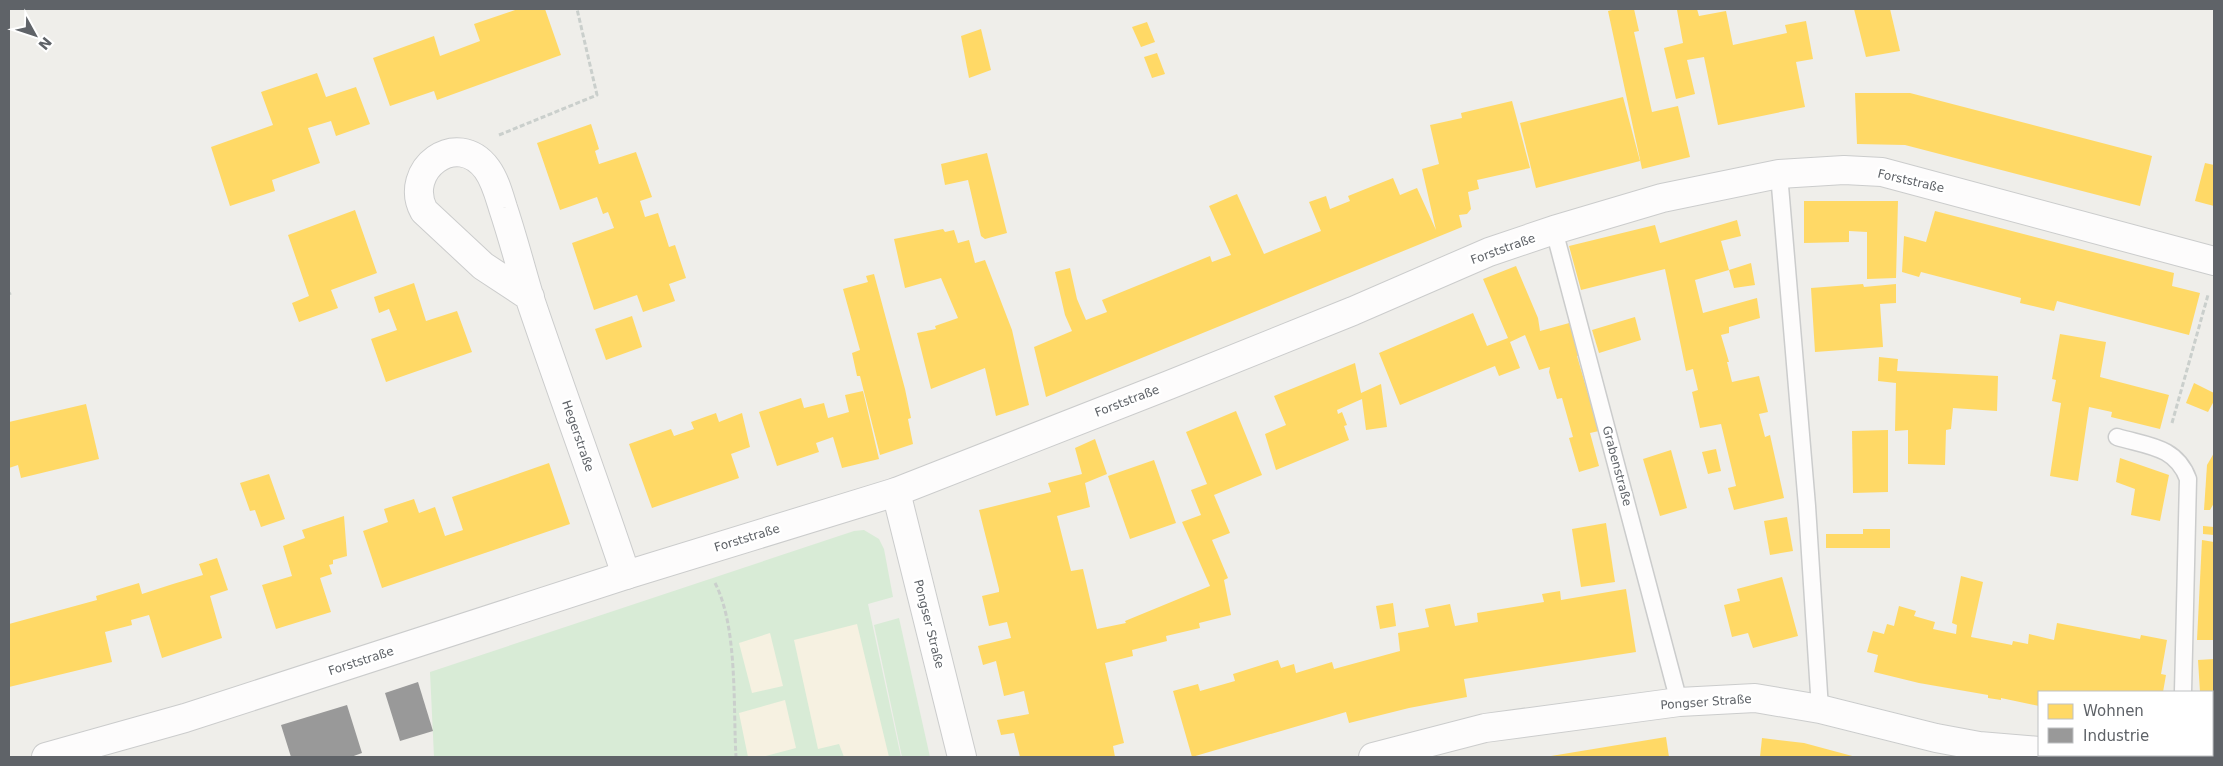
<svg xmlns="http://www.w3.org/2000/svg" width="2223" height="766" font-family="'DejaVu Sans',sans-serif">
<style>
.green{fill:#d8ebd6}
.sand{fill:#f6f1e1}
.homes{fill:#ffd966}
.industry{fill:#999}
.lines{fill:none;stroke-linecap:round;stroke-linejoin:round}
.service-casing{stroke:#cbcccc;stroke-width:19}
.minor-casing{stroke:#cbcccc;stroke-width:30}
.path{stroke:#cacfcc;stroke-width:3;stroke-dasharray:5 2.5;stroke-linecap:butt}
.service{stroke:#fdfcfc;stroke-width:16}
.minor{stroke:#fdfcfc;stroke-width:28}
.labels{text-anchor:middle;stroke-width:5;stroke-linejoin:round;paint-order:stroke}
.street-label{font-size:12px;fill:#5f6368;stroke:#fff}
</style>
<rect width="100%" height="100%" fill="#efeeea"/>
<g class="green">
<polygon points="864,530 879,539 884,549 893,597 868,604 901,757 434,757 430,672 854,531"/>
<polygon points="899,618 930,757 902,757 874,625"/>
</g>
<g class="sand">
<polygon points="857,624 889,757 844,757 839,744 818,749 794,640"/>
<polygon points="770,633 783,686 752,693 739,643"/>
<polygon points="785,700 796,748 762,757 748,757 739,713"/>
</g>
<g class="homes">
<polygon points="518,9 545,9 561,55 437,100 434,91 390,106 373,58 434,36 440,56 480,41 474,24"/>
<polygon points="1616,9 1634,9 1639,31 1634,32 1652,112 1678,106 1690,157 1642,169 1608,11"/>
<polygon points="1697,9 1699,16 1726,11 1733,45 1787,33 1785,25 1806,21 1813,59 1796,62 1805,107 1718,125 1704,57 1687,60 1695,94 1676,99 1664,48 1683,43 1677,10"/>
<polygon points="1854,9 1890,9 1900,51 1866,57"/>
<polygon points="1147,22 1155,42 1141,47 1132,27"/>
<polygon points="981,29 991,70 969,78 961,36"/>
<polygon points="1157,53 1165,74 1152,78 1144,57"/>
<polygon points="317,73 326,97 356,87 370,124 336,136 331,121 308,128 320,163 272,180 275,191 230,206 211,147 273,125 261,92"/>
<polygon points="1855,93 1910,93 2152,156 2140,206 1905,145 1857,144"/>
<polygon points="1623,97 1640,161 1536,188 1520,123"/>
<polygon points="1512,101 1530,168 1477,180 1479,189 1468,192 1471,209 1467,214 1459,215 1462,227 1046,397 1034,347 1072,331 1065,315 1055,272 1070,268 1077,299 1086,320 1107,312 1102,300 1210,256 1212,262 1231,255 1209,206 1237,194 1264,254 1321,231 1309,202 1326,196 1330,209 1350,201 1348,196 1393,178 1400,195 1417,188 1436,230 1422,169 1439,164 1430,125 1462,118 1461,113"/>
<polygon points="591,124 599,149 595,151 599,164 636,152 652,197 640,201 645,217 658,213 669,247 675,245 686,278 669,284 675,301 643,312 637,295 594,310 572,243 614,228 608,212 603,214 597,197 560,210 537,143"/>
<polygon points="987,153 1007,233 985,239 981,236 968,180 945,185 941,164"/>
<polygon points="2205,163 2214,165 2214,206 2195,201"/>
<polygon points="1804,201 1898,201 1896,278 1867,279 1867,232 1849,231 1849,242 1804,243"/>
<polygon points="355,210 377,273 331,290 338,308 299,322 292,303 309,296 288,235"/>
<polygon points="1935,211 2174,273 2172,286 2200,293 2189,335 2057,301 2054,311 2020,303 2021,298 1921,272 1919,277 1902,272 1904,236 1926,242"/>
<polygon points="1737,220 1741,236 1721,241 1729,270 1695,280 1703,313 1757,298 1760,318 1729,327 1729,333 1721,335 1729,362 1727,362 1732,382 1759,376 1768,412 1759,414 1765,437 1770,435 1784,498 1734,510 1728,488 1736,486 1721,424 1700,428 1692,392 1698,390 1693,369 1686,371 1665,269 1581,290 1569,246 1655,225 1660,243"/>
<polygon points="943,229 945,232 954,230 958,243 969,240 975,263 985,260 1012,330 1029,405 996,416 985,368 931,389 917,333 936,329 935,326 958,318 941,278 905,288 894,239"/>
<polygon points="1751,263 1755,285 1734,288 1729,270"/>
<polygon points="1516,266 1538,318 1540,331 1573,322 1583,355 1577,356 1599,431 1590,433 1599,466 1579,472 1569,438 1573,437 1562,398 1557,399 1549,372 1550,367 1539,370 1525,335 1510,342 1520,368 1499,376 1495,366 1400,405 1379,353 1473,313 1487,346 1508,338 1483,279"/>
<polygon points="874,274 905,389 911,418 908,419 913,444 880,455 860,376 857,376 852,353 860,350 843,289 868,282 866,276"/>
<polygon points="414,283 426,321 457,311 472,352 386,382 371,339 397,330 389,309 379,313 374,297"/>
<polygon points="1863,284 1864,287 1896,284 1896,303 1880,304 1883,347 1815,352 1811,288"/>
<polygon points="632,316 642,347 606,360 595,329"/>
<polygon points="1635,317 1641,340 1599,353 1592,330"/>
<polygon points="2060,334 2106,342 2100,377 2169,395 2160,429 2111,417 2112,412 2089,407 2078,481 2050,476 2061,403 2052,401 2056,380 2052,379"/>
<polygon points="1879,357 1898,359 1897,371 1998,376 1997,411 1953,408 1951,429 1946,430 1945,465 1908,464 1908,430 1895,431 1896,383 1878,381"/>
<polygon points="1355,363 1361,393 1381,384 1387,427 1366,430 1362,399 1337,410 1338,414 1342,412 1347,425 1344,426 1349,440 1276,470 1265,434 1286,425 1274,396"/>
<polygon points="2194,383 2214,393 2214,401 2208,412 2186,403"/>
<polygon points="863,391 879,459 842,468 833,437 816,443 819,452 777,466 759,412 801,398 804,408 824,403 828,418 849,412 845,395"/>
<polygon points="86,404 99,459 21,478 18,465 9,468 9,422"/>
<polygon points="1236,411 1262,475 1214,495 1230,533 1212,540 1228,578 1224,580 1231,615 1199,623 1200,628 1166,636 1167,641 1132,650 1133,656 1105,663 1124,743 1113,746 1115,757 1020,757 1014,733 1001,735 997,720 1029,714 1024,691 1004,696 996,661 983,665 978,646 1011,638 1007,622 989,626 982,596 999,592 999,589 979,510 1051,492 1048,483 1082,474 1075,448 1095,439 1107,474 1085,483 1090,507 1057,516 1071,571 1083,569 1097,629 1126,623 1125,621 1210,586 1182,522 1201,515 1191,490 1207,484 1186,432"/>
<polygon points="716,413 719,422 742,413 750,447 731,454 739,478 652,508 629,444 671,429 674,436 694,429 691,422"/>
<polygon points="1888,430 1888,492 1853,493 1852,431"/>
<polygon points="1716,449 1721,471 1708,474 1702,452"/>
<polygon points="1671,450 1687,508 1660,516 1643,459"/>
<polygon points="2214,453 2214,503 2210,510 2204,510 2207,465"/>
<polygon points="2120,458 2169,475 2160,521 2131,515 2135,489 2116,482"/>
<polygon points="1154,460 1176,523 1130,539 1108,476"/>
<polygon points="549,463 570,524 382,588 363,531 388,522 384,509 414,499 419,513 435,507 445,536 463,530 452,497"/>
<polygon points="269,474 285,519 261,527 255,510 250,511 240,483"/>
<polygon points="344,516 347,556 333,560 333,564 329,565 332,574 320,578 331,612 276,629 262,585 292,576 283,546 305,538 302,530"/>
<polygon points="1787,517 1793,551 1770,555 1764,521"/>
<polygon points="1606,523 1615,582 1581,587 1572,529"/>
<polygon points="2203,526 2214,527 2214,535 2203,534"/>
<polygon points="1863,529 1890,529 1890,548 1826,548 1826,534 1863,534"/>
<polygon points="2202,540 2214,542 2214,640 2197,640"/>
<polygon points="217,558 228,590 210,596 222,638 162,658 149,615 131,620 132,625 105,632 112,662 9,687 9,624 97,600 96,596 139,583 142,594 173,584 203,575 199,564"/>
<polygon points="1961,576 1983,582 1971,637 2012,645 2013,641 2028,644 2029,634 2054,640 2057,623 2140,639 2141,635 2167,640 2161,674 2166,675 2163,692 2039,692 2039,706 2001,698 2001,700 1988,698 1988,695 1919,683 1874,672 1878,655 1867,652 1873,631 1884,634 1887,624 1894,626 1899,606 1916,611 1914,616 1935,622 1933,629 1956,634 1957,625 1952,623"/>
<polygon points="1782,577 1798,636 1753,648 1748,633 1732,637 1724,605 1740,601 1737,589"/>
<polygon points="1626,589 1636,652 1464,679 1467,697 1409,708 1349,723 1346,712 1192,757 1173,691 1198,684 1200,691 1235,681 1233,674 1278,660 1281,668 1294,664 1296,673 1332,662 1334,669 1400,651 1398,633 1429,627 1425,609 1450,604 1455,626 1478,622 1477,613 1544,602 1542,594 1560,591 1561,600"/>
<polygon points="1393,603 1396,626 1380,629 1376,606"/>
<polygon points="2214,659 2214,712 2212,713 2212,692 2200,692 2198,660"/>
<polygon points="1666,737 1669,757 1551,757 1551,756"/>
<polygon points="1762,738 1804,743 1856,757 1760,757"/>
</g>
<g class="industry">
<polygon points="418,682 433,731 400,741 385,693"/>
<polygon points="347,705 362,753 351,757 291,757 281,725"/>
</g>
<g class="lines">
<defs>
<g id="service">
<polyline points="1779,174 1807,506 1820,709"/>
<polyline points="1554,230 1679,702"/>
<path d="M2117,437c30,9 59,9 71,42l-5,213"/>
</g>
<g id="minor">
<path d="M530,297l-47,-31 -59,-55c-22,-41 33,-83 63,-42 8,11 12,26 16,39 10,30 18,61 27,91 31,92 65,183 96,276"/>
<polyline points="896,492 962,757"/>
<polyline points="2212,746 2214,746"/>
<polyline points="46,757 185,718 626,575 896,492 1169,385 1353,311 1489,252 1554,230 1662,198 1779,174 1844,170 1882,172 2214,261"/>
<polyline points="1373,757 1485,728 1679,702 1755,698 1820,709 1936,738 1979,746 2039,751"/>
</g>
</defs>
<use href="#service" class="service-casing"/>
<use href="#minor" class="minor-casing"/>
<g class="path">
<polyline points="499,135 597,95 577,9"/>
<polyline points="9,294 11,293"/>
<polyline points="2172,423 2208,295"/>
<path d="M715,583c23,44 18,124 21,174"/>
</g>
<use href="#service" class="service"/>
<use href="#minor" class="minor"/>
</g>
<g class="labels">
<g class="street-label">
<text transform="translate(1911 181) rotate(13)" y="4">Forststraße</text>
<text transform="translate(1503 249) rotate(-20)" y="4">Forststraße</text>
<text transform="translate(1127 401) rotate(-21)" y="4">Forststraße</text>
<text transform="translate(578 436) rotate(71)" y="4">Hegerstraße</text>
<text transform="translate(1617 466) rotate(75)" y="4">Grabenstraße</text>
<text transform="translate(747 538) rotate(-17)" y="4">Forststraße</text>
<text transform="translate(929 624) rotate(76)" y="4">Pongser Straße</text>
<text transform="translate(361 661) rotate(-18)" y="4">Forststraße</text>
<text transform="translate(1706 702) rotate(-4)" y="4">Pongser Straße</text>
</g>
</g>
<rect width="2223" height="766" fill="none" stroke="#5f6368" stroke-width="20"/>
<rect x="2038" y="691" width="175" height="65" fill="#ffffff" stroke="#bfc1c3"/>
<rect x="2048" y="704" width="25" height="15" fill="#ffd966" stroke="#bfc1c3"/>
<text x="2083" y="716" font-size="15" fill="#5f6368">Wohnen</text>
<rect x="2048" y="728" width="25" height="15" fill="#999999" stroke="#bfc1c3"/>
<text x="2083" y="741" font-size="15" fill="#5f6368">Industrie</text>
<g transform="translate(35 35) rotate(130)" stroke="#ffffff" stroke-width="4" paint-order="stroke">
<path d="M0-4L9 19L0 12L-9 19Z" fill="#5f6368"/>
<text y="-8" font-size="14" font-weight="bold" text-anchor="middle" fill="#5f6368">N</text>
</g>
</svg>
